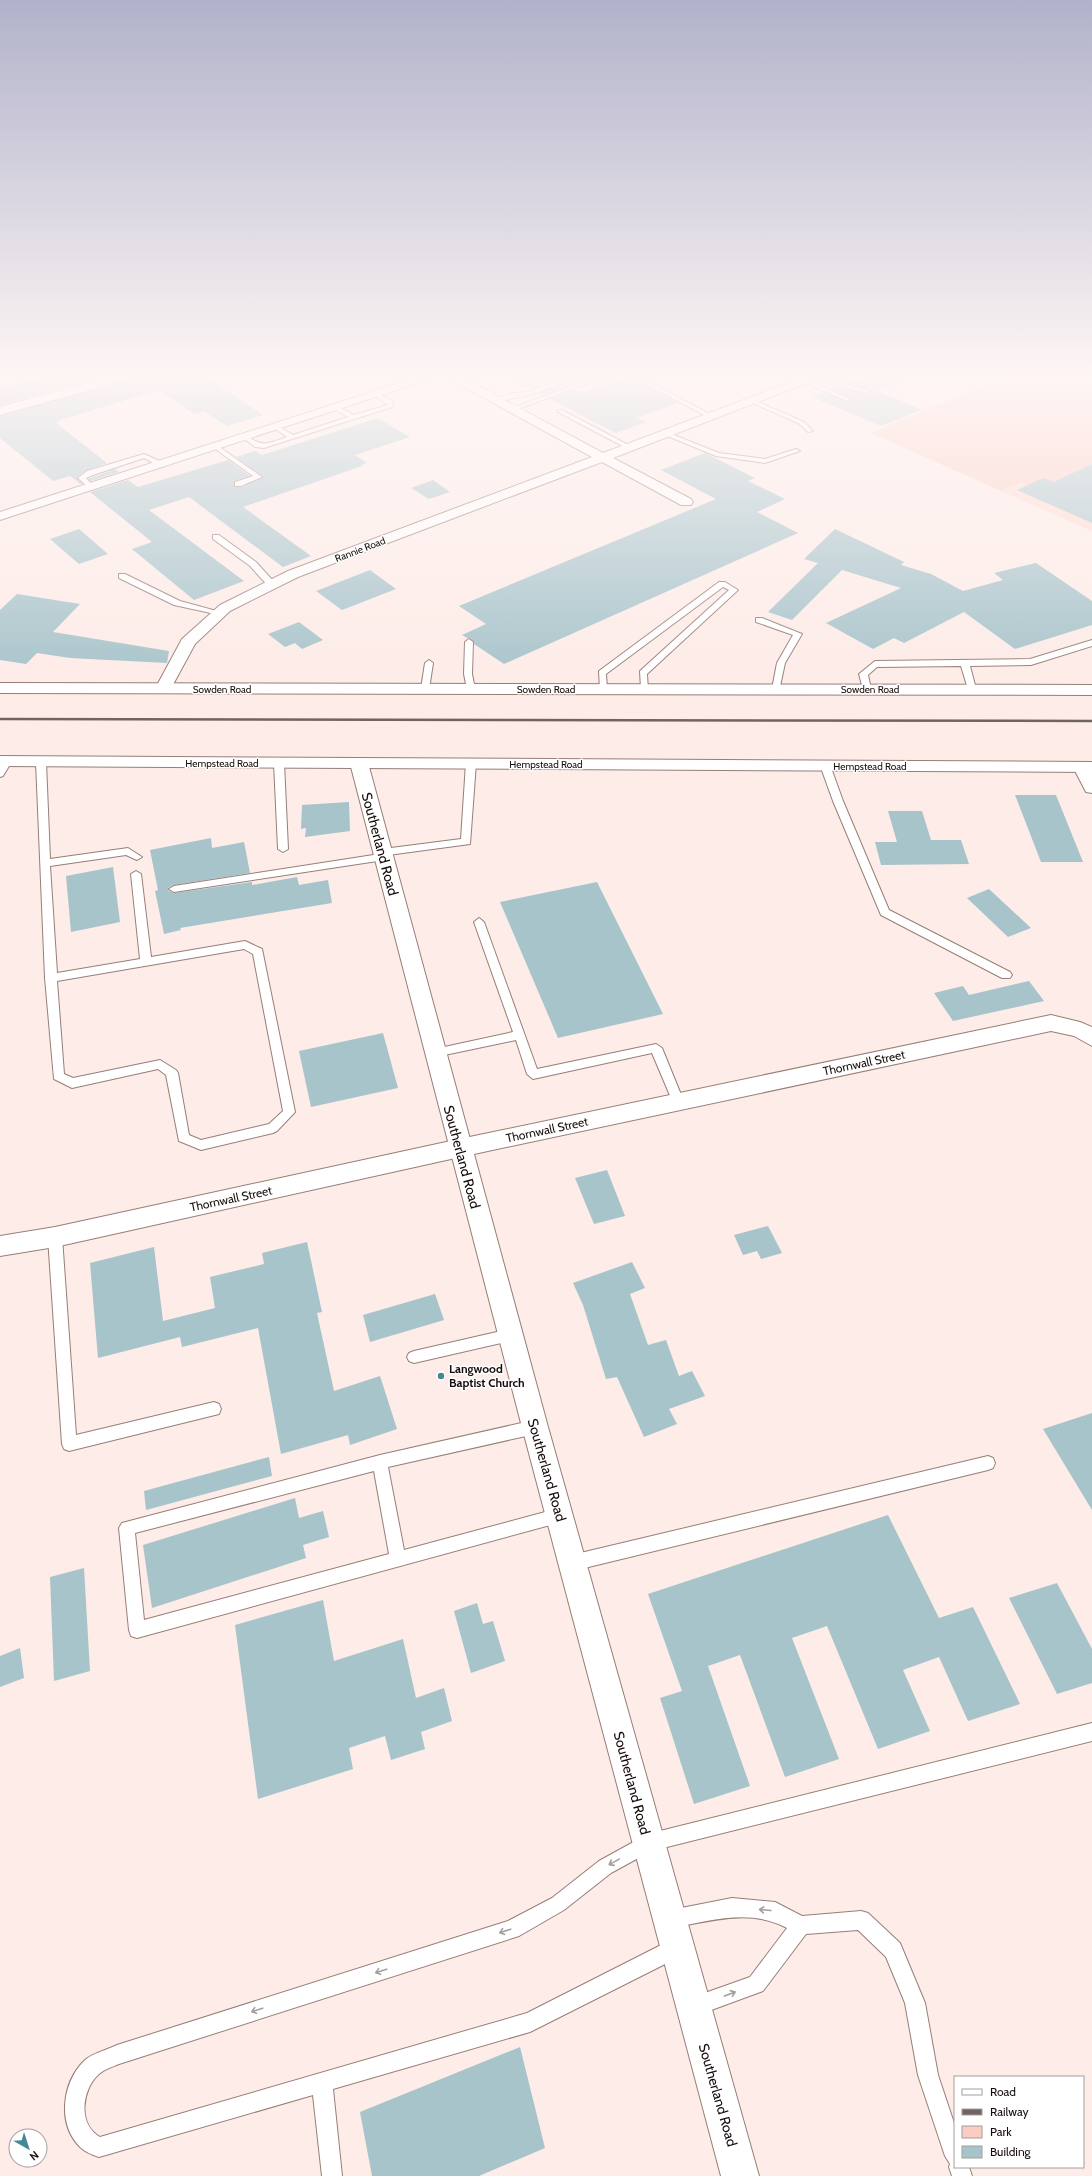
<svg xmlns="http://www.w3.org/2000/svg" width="1092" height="2176" font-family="Cabin,sans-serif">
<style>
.built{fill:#fedad2}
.green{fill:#faccc2}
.building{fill:#a7c4cb}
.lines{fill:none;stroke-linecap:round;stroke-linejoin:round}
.service-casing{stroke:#977e78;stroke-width:2}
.minor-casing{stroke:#977e78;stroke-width:2}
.tertiary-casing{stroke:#977e78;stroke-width:2}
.secondary-casing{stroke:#977e78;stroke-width:2}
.service{fill:#fff;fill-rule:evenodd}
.minor{fill:#fff;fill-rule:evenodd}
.tertiary{fill:#fff;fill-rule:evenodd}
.secondary{fill:#fff;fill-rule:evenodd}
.rail{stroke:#706461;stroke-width:2.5}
.oneway{stroke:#a29f9e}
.poi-dot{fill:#448897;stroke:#fff;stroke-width:1.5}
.labels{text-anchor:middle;stroke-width:3;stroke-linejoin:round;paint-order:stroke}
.far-street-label{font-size:10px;fill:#170e0c;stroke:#fff}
.street-label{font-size:12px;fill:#170e0c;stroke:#fff}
.poi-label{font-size:12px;font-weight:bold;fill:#170e0c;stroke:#fff;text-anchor:start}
.near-street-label{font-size:14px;fill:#170e0c;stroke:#fff}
</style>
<rect width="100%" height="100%" fill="#fdece8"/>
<polygon class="built" points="1062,463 1092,476 1092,531 1001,491"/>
<polygon class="green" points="1006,376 1085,376 1092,379 1092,464 1079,470 1092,499 1043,478 1028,485 1021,482 1001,491 871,433"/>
<g class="building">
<polygon points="42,376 104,376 0,405 0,388"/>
<polygon points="133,376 204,376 263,415 227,426 204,411 194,414 158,390 58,421 59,422 56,423 107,463 87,470 77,477 82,484 80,484 70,476 53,481 0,438 0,416 130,380"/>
<polygon points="506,376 549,376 556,380 531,389"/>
<polygon points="628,376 640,376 647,380 636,380 632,383 634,386 645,386 678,403 637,418 646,422 616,433 550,399 575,390 581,393"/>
<polygon points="865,376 910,376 878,391 922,410 881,426 812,397 824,392 846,402 852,401 853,399 832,389 838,387 868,394 871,391 870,390 848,383"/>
<polygon points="564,384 568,386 542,395 539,393"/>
<polygon points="378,418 410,437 355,455 367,463 361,465 362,466 243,507 311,556 283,567 189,497 149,510 244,581 194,600 132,549 152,542 90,492 128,480 138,487 228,460 250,476 234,481 234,487 242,487 263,477 236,457 255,451 262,455"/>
<polygon points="705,453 755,478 748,481 785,499 757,512 798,533 504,664 474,644 470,638 467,638 462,635 486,624 459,606 716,499 661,470"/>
<polygon points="1092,464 1092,523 1017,490 1043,478 1054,482"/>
<polygon points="115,469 119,472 91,481 88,479"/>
<polygon points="433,480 450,492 429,499 411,488"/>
<polygon points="79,529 108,554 79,564 50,539"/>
<polygon points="835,529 904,562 901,565 931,574 963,591 1003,580 994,573 1036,563 1092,601 1092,625 1015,649 964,612 904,643 894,638 873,649 826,623 901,588 842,570 792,620 768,612 818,563 804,559"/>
<polygon points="370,570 396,589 342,610 316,591"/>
<polygon points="17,594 80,604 53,632 169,651 167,663 70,658 37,653 26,664 0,660 0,610"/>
<polygon points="299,622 323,640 302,649 295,643 285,647 268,634"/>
<polygon points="1015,795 1056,795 1083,862 1041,862"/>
<polygon points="349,802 350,831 305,837 306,828 301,829 302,805"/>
<polygon points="888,811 922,811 931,840 961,840 969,864 881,865 875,842 897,842"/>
<polygon points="211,838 212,848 244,842 250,873 174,885 168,888 168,890 174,893 252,882 252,885 297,877 299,885 328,880 332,903 180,928 181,930 164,934 155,891 158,890 150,850"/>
<polygon points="113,867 120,922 71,932 66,876"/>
<polygon points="597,882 663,1014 558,1038 500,902"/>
<polygon points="989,889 1031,928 1008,937 967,898"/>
<polygon points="1029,981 1044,1001 953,1021 934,993 963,986 969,995"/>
<polygon points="383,1033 398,1088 311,1107 299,1051"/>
<polygon points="607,1170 625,1216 594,1224 575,1178"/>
<polygon points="768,1226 782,1253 761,1259 757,1251 743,1255 734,1235"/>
<polygon points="307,1242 322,1312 317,1313 334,1391 380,1376 397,1429 350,1445 348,1435 281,1454 258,1328 182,1347 180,1337 98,1358 90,1263 154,1247 163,1321 215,1308 210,1277 264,1264 262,1253"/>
<polygon points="632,1262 645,1288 630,1294 648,1345 666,1340 679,1376 692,1371 705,1396 669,1409 677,1424 644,1437 617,1377 606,1379 583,1305 573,1283"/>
<polygon points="435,1294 444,1320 370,1342 363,1315"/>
<polygon points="1092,1413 1092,1510 1043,1429"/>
<polygon points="269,1457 272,1476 146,1510 144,1491"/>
<polygon points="295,1498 299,1518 323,1511 329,1537 303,1545 306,1558 152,1608 143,1545"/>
<polygon points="888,1515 939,1618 973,1607 1020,1704 968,1721 939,1657 903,1670 930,1731 878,1749 827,1626 792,1638 839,1759 785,1777 740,1655 708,1666 750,1786 694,1804 660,1698 682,1691 648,1594"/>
<polygon points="84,1568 90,1671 54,1681 50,1577"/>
<polygon points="1057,1583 1092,1649 1092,1683 1057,1694 1009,1598"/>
<polygon points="323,1600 334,1661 403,1639 416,1698 444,1688 452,1721 421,1732 425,1749 391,1760 385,1736 349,1748 353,1769 258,1799 235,1625"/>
<polygon points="477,1603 483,1624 493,1621 505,1661 471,1673 454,1611"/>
<polygon points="20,1648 24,1678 0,1687 0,1656"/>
<polygon points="520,2047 545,2148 479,2176 372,2176 360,2112"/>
</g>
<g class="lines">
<defs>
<g id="service">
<polygon points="572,376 582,376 530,395 494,402 491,400 514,393 527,392"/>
<polygon points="598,376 608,376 515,410 510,409"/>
<polygon points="819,376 828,376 846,384 870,391 867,393 842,387"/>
<polygon points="804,380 808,380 852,400 847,401 804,382"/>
<polygon points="636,381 648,381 715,417 710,418 645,384 634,384 633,383"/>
<path d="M377,393l17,9 -2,5 -128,41 -9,-1 -13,-10 5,-1c17,12 21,7 40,1l-13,-9v-2h4l15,9 55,-18 -13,-8v-2h4l15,8 34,-10 -13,-9 -1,-1z"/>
<polygon points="750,400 754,400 804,422 813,431 808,432 800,424 750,402"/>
<polygon points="558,410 562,410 634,448 628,449 558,412"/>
<polygon points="665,433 669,433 719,453 765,459 796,449 800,451 765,463 716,456 665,435"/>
<polygon points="214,446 218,446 262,477 241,486 235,486 235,482 253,476 214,448"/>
<polygon points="144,454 166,464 159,466 144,458 93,475 86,478 94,487 90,489 78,478 87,471"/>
<polygon points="213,535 219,535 256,562 275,583 275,587 269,587 250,566 213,539"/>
<polygon points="119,574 125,574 180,601 224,613 220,615 174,605 119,578"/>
<polygon points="719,582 725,582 738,590 647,674 648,691 645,692 641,689 640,671 729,590 723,587 606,674 607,689 603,692 600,691 599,671"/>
<polygon points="756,618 762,618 802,634 785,663 779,691 776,692 772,689 777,663 793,635 756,622"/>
<polygon points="469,639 473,642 472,674 475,689 471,692 467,689 464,674 465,642"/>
<polygon points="1092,640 1092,646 1031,665 970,666 976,689 972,692 968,689 961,666 877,667 868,675 871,689 867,692 863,689 859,674 875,661 1030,659"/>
<polygon points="429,660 433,663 429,689 425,692 421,689 425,663"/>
<polygon points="7,758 12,761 3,776 0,777 0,765 4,759"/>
<path d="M41,759l5,3 4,97 78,-11 14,9 -5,3 -11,-5 -76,11 7,107 83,-14 -9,-85 5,-3 5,3 10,83 94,-16 17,8 33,163 -18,19 -4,2 -72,17 -22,-9 -13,-66 -8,-6 -86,19 -18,-9 -9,-101 -9,-216zM244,949l9,5 30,157 -14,13 -68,16 -12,-5 -11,-62 -2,-3 -16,-10 -87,18 -9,-4 -7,-93z"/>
<polygon points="279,760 284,763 288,849 283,852 278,849 274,763"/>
<polygon points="471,760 476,763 470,844 388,855 388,859 384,860 174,892 169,889 174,886 380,854 378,852 383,849 461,839 466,763"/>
<polygon points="825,762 830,765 843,801 889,910 1010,972 1012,975 1010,978 1002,978 881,915 833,801 820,765"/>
<polygon points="479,918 484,922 537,1069 656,1044 662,1048 684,1102 682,1105 674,1105 652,1053 533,1079 527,1074 516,1040 435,1057 431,1056 429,1053 435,1049 513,1032 474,922"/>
<polygon points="55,1231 60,1233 62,1237 76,1435 214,1402 219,1404 221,1409 219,1414 69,1451 64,1449 62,1444 48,1237 50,1233"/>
<polygon points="510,1329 515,1331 517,1335 515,1339 510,1341 414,1363 409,1361 407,1357 409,1353 414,1351"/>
<path d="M535,1420l5,2 2,5 -2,5 -5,2 -147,33 16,83 156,-42 5,3 3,5 -3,5 -428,117 -6,-2 -2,-6 -10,-102 3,-5 258,-68zM374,1471l15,83 -245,66 -9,-87z"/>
<polygon points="988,1456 993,1458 995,1463 993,1468 988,1470 572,1571 566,1569 564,1563 566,1557 572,1555"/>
<path d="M1092,1723v18l-441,110 -40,22 -47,37 -45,26 -400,128c-7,3 -14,5 -20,10 -17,15 -22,50 1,63l427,-124 142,-72 7,-2 7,2 2,7 -2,7 -153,77 -197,57 9,87h-20l-9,-81 -214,62c-6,-2 -14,-5 -19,-10 -23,-23 -18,-64 4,-86 8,-8 23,-11 33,-16l391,-124 44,-23 47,-37 49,-27z"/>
<path d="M732,1898l43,4 27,14 59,-5 7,2 32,30 25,60 13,72 17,51v41h14l3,9h-20l-3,-9 1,-3 -5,-8 -27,-81 -13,-72 -19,-46 -28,-27 -52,4 -43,57 -68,25 -7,-3 -3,-7 3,-7 62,-22 37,-49c-37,-20 -77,-7 -116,0l-7,-2 -2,-7 2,-7 7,-2z"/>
</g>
<g id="minor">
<polygon points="111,376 132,376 130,379 0,415 0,407"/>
<polygon points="421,376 440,376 0,520 0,512"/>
<polygon points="444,376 460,376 603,453 807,376 825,376 613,458 691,499 693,502 691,505 681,505 602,462 298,577 230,611 195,644 169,692 157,692 155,689 182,639 220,605 288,571 592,457"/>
<polygon points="1082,762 1088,763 1092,770 1092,793 1086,792 1073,767 1076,763"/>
<polygon points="1051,1015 1080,1022 1092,1027 1092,1046 1074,1036 1051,1031 460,1157 55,1247 0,1256 0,1236 55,1227 460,1139"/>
</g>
<g id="tertiary">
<polygon points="0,683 1092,685 1092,695 0,693"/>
<polygon points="359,758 365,759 368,763 548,1427 759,2176 721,2176 522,1427 350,763 353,759"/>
</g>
<polygon id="secondary" points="0,756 1092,762 1092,772 0,766"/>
</defs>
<use href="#service" class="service-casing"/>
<use href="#minor" class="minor-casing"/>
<use href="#tertiary" class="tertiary-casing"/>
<use href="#secondary" class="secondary-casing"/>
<use href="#service" class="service"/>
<use href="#minor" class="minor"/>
<use href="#tertiary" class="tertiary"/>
<use href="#secondary" class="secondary"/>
<polyline class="rail" points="0,719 1092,721"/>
</g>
<defs><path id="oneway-shaft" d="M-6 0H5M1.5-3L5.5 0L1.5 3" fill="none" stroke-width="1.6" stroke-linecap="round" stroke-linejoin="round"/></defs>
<g class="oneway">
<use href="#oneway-shaft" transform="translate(614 1862) rotate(151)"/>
<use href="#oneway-shaft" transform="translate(765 1910) rotate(-175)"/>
<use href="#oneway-shaft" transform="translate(505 1931) rotate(162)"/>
<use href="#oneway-shaft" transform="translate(381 1971) rotate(162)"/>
<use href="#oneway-shaft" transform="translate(730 1994) rotate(-20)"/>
<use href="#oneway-shaft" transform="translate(257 2010) rotate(162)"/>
</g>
<linearGradient id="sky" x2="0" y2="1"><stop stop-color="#b1b2ca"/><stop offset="0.55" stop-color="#fef6f5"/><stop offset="1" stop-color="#fef6f5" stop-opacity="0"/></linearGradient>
<rect width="1092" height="681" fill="url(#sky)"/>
<circle class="poi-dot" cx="441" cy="1376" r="4"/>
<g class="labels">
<g class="far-street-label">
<text transform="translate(360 549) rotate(-21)" y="4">Rannie Road</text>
<text x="222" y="693">Sowden Road</text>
<text x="546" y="693">Sowden Road</text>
<text x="870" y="693">Sowden Road</text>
<text x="222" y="767">Hempstead Road</text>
<text x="546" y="768">Hempstead Road</text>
<text x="870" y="770">Hempstead Road</text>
</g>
<g class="street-label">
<text transform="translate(864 1063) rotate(-12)" y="4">Thornwall Street</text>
<text transform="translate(547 1130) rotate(-12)" y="4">Thornwall Street</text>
<text transform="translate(231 1199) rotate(-12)" y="4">Thornwall Street</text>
</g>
<g class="poi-label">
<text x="449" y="1373">Langwood<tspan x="449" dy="14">Baptist Church</tspan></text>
</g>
<g class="near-street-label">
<text transform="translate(380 844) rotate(75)" y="5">Southerland Road</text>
<text transform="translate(462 1157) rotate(75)" y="5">Southerland Road</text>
<text transform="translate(547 1470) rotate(74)" y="5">Southerland Road</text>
<text transform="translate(632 1783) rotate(75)" y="5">Southerland Road</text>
<text transform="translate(718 2095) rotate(74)" y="5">Southerland Road</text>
</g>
</g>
<rect x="954" y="2076" width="130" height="92" fill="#ffffff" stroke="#a29f9e"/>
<rect x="962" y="2089" width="20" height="6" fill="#ffffff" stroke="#a29f9e"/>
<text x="990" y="2096" font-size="12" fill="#170e0c">Road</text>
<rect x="962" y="2109" width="20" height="6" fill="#706461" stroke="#a29f9e"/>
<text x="990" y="2116" font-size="12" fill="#170e0c">Railway</text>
<rect x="962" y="2126" width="20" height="12" fill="#faccc2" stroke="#a29f9e"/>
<text x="990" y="2136" font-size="12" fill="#170e0c">Park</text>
<rect x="962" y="2146" width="20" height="12" fill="#a7c4cb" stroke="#a29f9e"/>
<text x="990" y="2156" font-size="12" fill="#170e0c">Building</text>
<g transform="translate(28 2148) rotate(141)"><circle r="19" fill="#ffffff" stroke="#a29f9e"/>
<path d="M0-3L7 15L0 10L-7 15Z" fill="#448897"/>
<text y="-6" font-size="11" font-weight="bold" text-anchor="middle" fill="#170e0c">N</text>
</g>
</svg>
